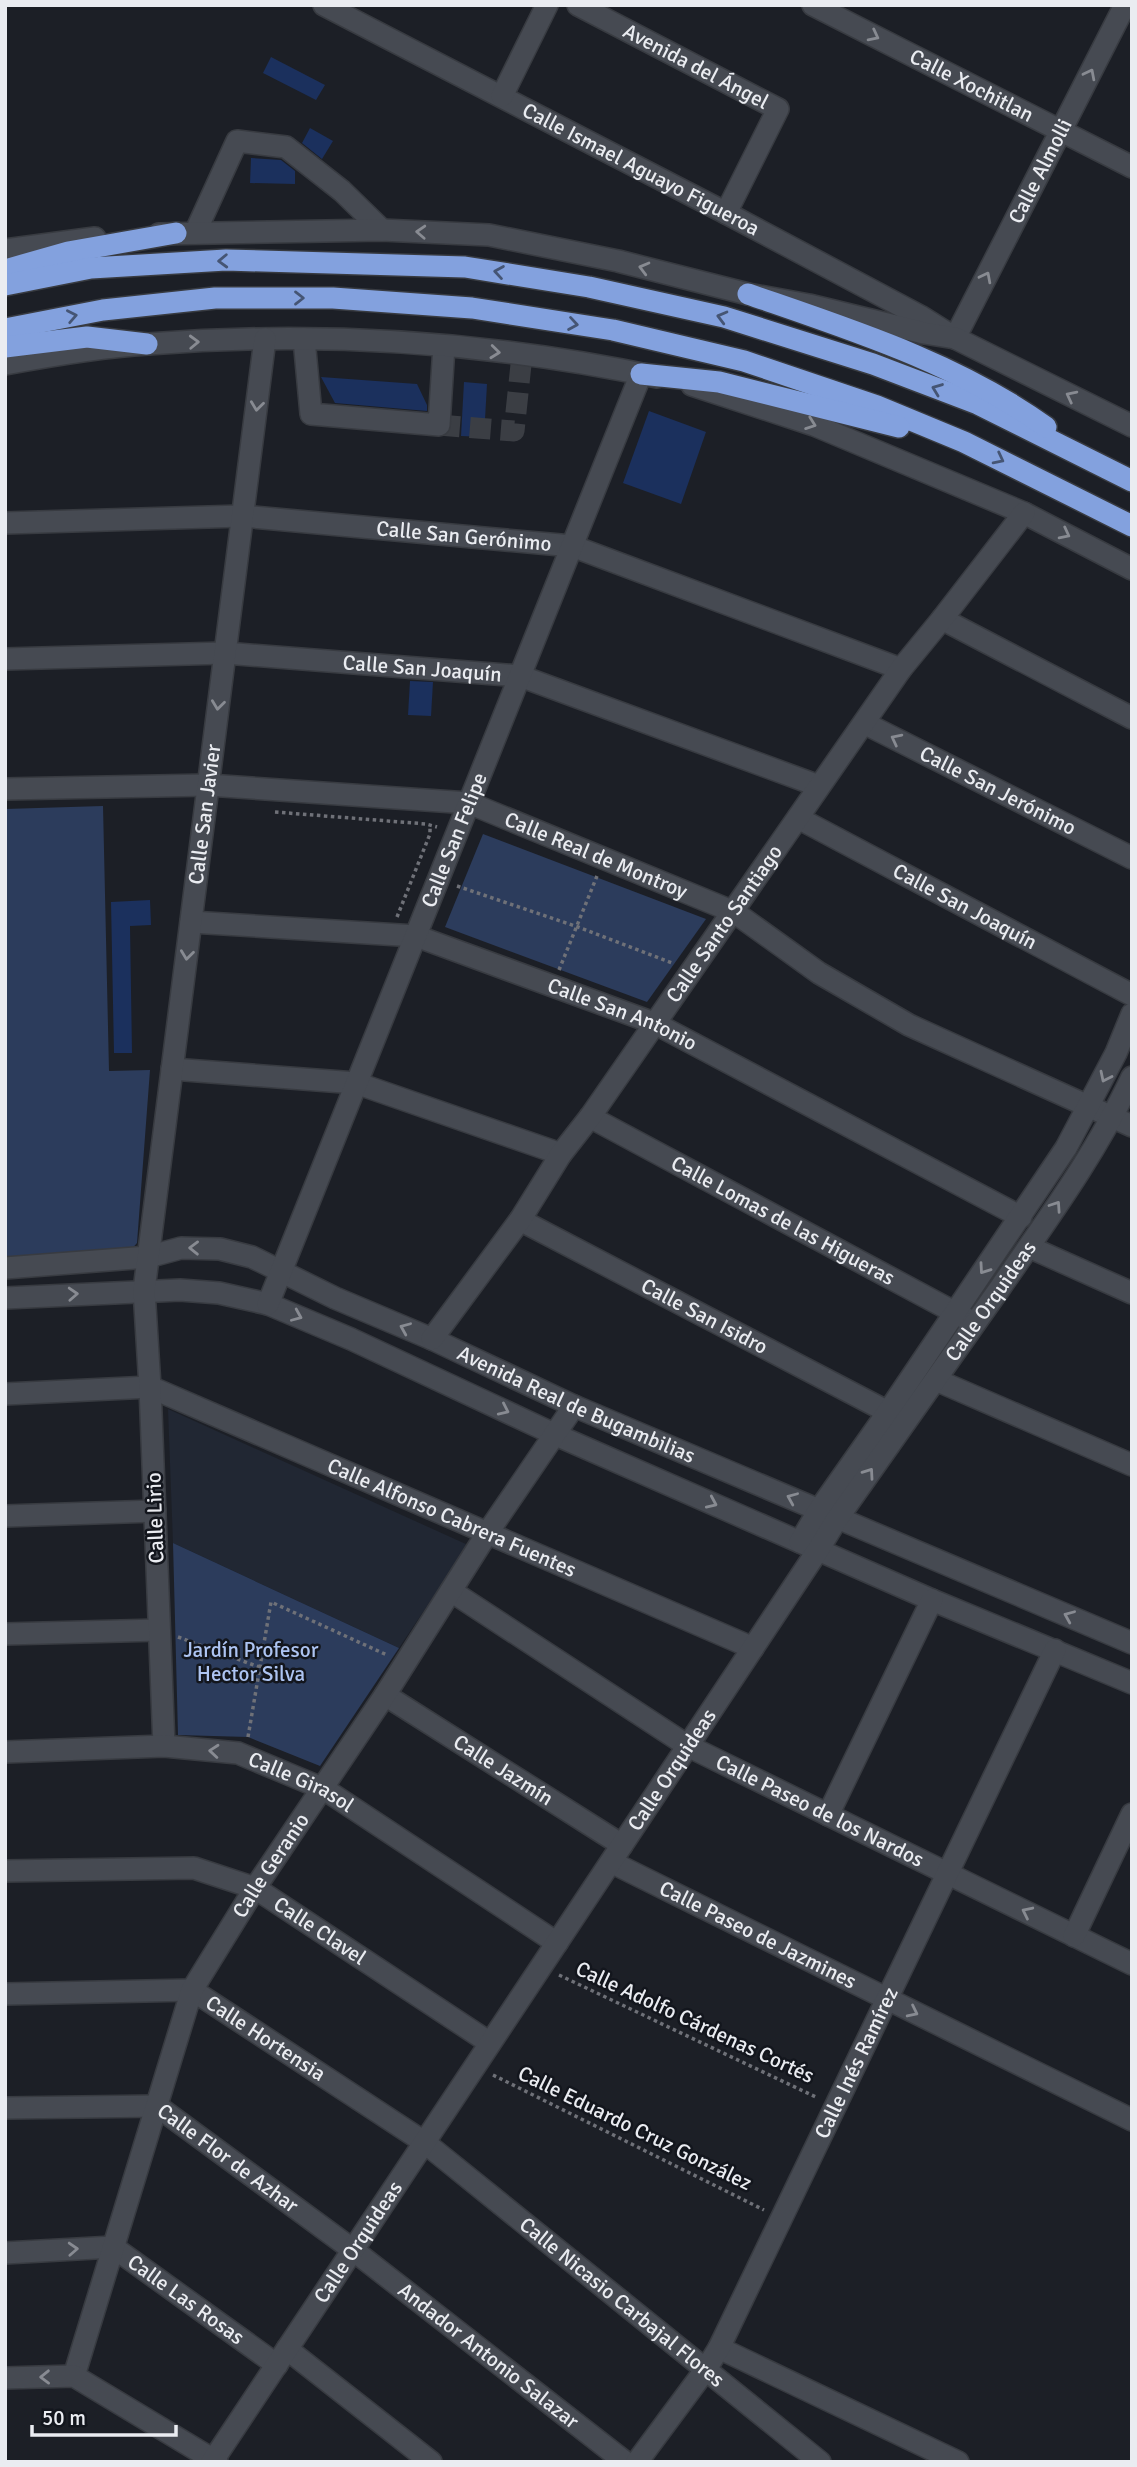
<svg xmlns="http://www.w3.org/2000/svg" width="1137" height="2467" font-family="Signika,sans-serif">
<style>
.built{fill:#212733}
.green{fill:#2c3c5c}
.building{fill:#1b305d}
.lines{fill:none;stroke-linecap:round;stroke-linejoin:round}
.minor-tunnel{stroke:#3b3e44;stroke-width:21;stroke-dasharray:21 10;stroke-linecap:butt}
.minor-casing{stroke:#383b41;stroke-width:24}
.highway-casing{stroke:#383b41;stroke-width:24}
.path{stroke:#6f7178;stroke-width:3.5;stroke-dasharray:3.5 3.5;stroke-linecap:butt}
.minor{stroke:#464a52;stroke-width:21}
.highway{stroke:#83a1de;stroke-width:21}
.oneway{stroke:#888b92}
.oneway2{stroke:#455574}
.labels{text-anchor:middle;stroke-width:5;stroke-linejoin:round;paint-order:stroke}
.street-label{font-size:21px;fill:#eaecf1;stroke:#13161d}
.park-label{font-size:21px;fill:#adc4f2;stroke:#13161d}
</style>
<rect width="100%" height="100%" fill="#1c1f26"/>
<polygon class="built" points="168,1409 468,1545 399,1648 173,1543"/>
<g class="green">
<polygon points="103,806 109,1071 150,1070 137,1243 129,1252 5,1258 5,809"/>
<polygon points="483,834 706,919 647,1002 445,927"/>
<polygon points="173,1543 399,1648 320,1766 248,1737 178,1735"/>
</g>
<g class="building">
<polygon points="271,57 325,85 316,100 263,73"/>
<polygon points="310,128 333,141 322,159 302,143"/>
<polygon points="251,158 281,160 295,171 295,184 250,183"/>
<polygon points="321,377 417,384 427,405 427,411 335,403"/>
<polygon points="464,382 487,384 484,437 461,436"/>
<polygon points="649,411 706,432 681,504 623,483"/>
<polygon points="410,681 433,682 431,716 408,715"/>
<polygon points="150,900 151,925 130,926 132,1053 114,1053 111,902"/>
</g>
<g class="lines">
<polyline class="minor-tunnel" points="439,425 514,431 522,355"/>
<defs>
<g id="minor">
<path id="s1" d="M324,5l402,208 194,103 35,22 170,-333"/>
<path id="s2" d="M578,5l200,104 -52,104"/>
<path id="s3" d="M813,5l319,162"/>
<polyline points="502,96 547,5"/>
<polyline points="195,233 237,141 286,147 342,191 382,230"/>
<polyline points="159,234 382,230 489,235 618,261 748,294 809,305 924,333 955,338 1132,426"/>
<polyline points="5,250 95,238"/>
<polyline points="304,339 311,414 439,425 444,346"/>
<path d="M5,364c48,-9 95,-17 143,-20 169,-13 343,-2 509,33"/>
<polyline points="692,385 814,425 1024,513 1132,569"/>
<path id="s4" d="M5,523l237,-7 330,30 329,123"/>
<polyline points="942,619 1132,718"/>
<path id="s5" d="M5,659l220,-6 295,23 299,110"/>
<path id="s6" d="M864,723l268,135"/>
<path id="s7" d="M5,789l203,-4 261,18 265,109 85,61 90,52 223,101"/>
<path id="s8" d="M798,818l334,177"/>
<path id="s9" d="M191,922l225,14 238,87 367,194"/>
<polyline points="172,1069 356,1083 561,1154"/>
<path id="s10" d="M590,1117l377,202"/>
<path id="s11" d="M520,1220l368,192"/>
<polyline points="1029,1247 1132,1293"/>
<path id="s12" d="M5,1268l143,-11 33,-9 39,1 32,8 83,41 97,41 142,67 558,237"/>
<polyline points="5,1298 180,1290 219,1293 268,1304 351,1339 556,1435 932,1600 1132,1683"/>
<path id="s13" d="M268,1304l373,-930"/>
<path id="s14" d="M432,1339l88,-119 41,-66 29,-37 311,-448 41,-50 82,-106"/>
<polyline points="936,1380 1132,1465"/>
<path id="s15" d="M5,1394l145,-7 603,261"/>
<polyline points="5,1516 155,1511"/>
<polyline points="800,1542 819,1510 888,1412 1066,1148 1116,1053 1132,1014"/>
<path id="s16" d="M451,1591l237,155 444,218"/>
<polyline points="5,1634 159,1630"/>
<path id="s17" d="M385,1695l237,150"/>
<path id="s18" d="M164,1746l-14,-359 -6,-97 121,-951"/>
<path id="s19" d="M5,1752l159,-6 74,7 86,36 233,154"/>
<polyline points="828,1815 932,1600"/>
<path id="s20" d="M611,1862l521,258"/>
<path id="s21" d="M5,1871l189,-3 61,20 235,155"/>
<polyline points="1074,1936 1132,1814"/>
<path id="s22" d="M5,1994l187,-4 232,152 396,320"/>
<path id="s23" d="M5,2108l152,-2 196,144 272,212"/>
<path id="s24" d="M5,2253l108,-6 164,118"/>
<polyline points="719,2348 958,2462"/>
<polyline points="287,2349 431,2462"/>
<path id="s25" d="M74,2376l118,-386 63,-102 130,-193 103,-163 86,-126"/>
<polyline points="5,2378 74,2376 217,2462"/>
<path id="s26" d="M212,2462l606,-912 19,-31c54,-77 109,-154 163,-231 47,-68 97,-136 132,-211"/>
<path id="s27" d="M637,2462l69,-93 13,-21 336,-698"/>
</g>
<g id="highway">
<polyline points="5,270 68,252 176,233"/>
<polyline points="5,285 91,268 226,260 465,267 589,287 724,317 873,364 978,404 1132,481"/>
<path d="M748,294c104,36 209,69 298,133"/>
<polyline points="5,329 103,310 215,298 333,298 472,308 613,330 744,361 877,406 964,442 1132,526"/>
<polyline points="5,347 87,337 147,344"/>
<polyline points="641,374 719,382 899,427"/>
</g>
</defs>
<use href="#minor" class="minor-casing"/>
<use href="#highway" class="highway-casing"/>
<g class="path">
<polyline points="275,812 426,824 437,827"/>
<polyline points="457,886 578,927 672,963"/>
<polyline points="397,917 430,834 430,827"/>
<polyline points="559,970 597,876"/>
<polyline points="178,1637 259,1667"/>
<polyline points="248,1737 271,1602 387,1655"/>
<polyline points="559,1975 818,2098"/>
<polyline points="493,2075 764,2210"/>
</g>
<use href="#minor" class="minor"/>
<use href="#highway" class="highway"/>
</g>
<defs><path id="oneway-chevron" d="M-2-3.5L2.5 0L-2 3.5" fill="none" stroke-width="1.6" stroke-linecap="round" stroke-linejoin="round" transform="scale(1.75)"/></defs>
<g class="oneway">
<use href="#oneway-chevron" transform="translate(874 36) rotate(27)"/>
<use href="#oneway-chevron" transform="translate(1090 74) rotate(-63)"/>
<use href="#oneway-chevron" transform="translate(421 232) rotate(-177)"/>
<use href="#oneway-chevron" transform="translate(644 268) rotate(-165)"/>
<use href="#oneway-chevron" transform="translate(986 277) rotate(-63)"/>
<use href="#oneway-chevron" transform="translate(194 342) rotate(-2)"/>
<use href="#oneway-chevron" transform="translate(495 352) rotate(6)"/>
<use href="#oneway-chevron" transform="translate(1071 396) rotate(-153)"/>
<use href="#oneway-chevron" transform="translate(257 406) rotate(97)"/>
<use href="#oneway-chevron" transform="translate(811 424) rotate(20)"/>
<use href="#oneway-chevron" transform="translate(1065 534) rotate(27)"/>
<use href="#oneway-chevron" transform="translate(218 705) rotate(97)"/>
<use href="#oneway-chevron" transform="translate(896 739) rotate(-153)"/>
<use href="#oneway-chevron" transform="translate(187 955) rotate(97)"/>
<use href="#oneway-chevron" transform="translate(1105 1077) rotate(116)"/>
<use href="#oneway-chevron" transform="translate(1056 1206) rotate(-56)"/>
<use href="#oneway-chevron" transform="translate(194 1248) rotate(-179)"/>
<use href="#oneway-chevron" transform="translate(984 1269) rotate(125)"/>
<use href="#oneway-chevron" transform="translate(73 1294) rotate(-3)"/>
<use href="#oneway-chevron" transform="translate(297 1316) rotate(23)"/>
<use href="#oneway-chevron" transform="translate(405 1328) rotate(-157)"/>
<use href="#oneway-chevron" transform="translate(504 1410) rotate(25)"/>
<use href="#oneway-chevron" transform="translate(869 1473) rotate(-55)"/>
<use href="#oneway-chevron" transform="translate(792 1498) rotate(-157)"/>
<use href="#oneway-chevron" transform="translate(712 1503) rotate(24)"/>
<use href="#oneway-chevron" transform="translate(1069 1616) rotate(-157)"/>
<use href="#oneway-chevron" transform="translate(214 1751) rotate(-175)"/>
<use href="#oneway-chevron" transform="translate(1027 1912) rotate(-154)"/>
<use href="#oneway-chevron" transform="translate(913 2012) rotate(26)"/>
<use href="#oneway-chevron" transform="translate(73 2249) rotate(-3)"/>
<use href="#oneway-chevron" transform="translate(45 2377) rotate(179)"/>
</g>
<g class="oneway2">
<use href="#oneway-chevron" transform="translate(223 261) rotate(178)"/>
<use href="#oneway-chevron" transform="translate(499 272) rotate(-171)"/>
<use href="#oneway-chevron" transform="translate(299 298)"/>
<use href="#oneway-chevron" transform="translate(72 316) rotate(-11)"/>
<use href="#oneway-chevron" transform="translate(722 317) rotate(-165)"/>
<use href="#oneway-chevron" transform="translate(573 324) rotate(9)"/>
<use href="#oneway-chevron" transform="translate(937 389) rotate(-159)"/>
<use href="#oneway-chevron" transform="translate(999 459) rotate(27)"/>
</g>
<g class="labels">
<g class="street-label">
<text dy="7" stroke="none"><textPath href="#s2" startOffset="133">Avenida del Ángel</textPath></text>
<text dy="7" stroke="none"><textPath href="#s3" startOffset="178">Calle Xochitlan</textPath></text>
<text dy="7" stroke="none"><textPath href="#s1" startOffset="357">Calle Ismael Aguayo Figueroa</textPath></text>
<text dy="7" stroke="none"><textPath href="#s1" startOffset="901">Calle Almolli</textPath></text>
<text dy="7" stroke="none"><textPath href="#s4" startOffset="460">Calle San Gerónimo</textPath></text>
<text dy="7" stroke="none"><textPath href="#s5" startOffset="418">Calle San Joaquín</textPath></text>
<text dy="7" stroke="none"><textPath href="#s6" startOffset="150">Calle San Jerónimo</textPath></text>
<text dy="7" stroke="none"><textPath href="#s18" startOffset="936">Calle San Javier</textPath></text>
<text dy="7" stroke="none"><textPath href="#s13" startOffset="500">Calle San Felipe</textPath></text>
<text dy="7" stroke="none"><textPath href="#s7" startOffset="602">Calle Real de Montroy</textPath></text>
<text dy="7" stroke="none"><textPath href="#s8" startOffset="189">Calle San Joaquín</textPath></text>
<text dy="7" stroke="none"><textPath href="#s14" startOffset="508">Calle Santo Santiago</textPath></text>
<text dy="7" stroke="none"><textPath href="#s9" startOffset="446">Calle San Antonio</textPath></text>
<text dy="7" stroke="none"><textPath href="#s10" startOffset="219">Calle Lomas de las Higueras</textPath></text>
<text dy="7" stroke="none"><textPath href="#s26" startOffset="1398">Calle Orquideas</textPath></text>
<text dy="7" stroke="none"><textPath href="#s11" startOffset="208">Calle San Isidro</textPath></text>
<text dy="7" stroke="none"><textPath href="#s12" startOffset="606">Avenida Real de Bugambilias</textPath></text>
<text dy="7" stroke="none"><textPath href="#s15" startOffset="474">Calle Alfonso Cabrera Fuentes</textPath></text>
<text transform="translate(155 1518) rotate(-92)" y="7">Calle Lirio</text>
<text dy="7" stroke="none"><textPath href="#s26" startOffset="831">Calle Orquideas</textPath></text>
<text dy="7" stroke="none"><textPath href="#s17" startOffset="140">Calle Jazmín</textPath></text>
<text dy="7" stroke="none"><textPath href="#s19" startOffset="303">Calle Girasol</textPath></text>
<text dy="7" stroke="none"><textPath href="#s16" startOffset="430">Calle Paseo de los Nardos</textPath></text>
<text dy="7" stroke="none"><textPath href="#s25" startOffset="551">Calle Geranio</textPath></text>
<text dy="7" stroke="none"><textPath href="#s21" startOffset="331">Calle Clavel</textPath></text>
<text dy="7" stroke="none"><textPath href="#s20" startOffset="164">Calle Paseo de Jazmines</textPath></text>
<text transform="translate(695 2022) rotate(25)" y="7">Calle Adolfo Cárdenas Cortés</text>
<text dy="7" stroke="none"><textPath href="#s22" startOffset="275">Calle Hortensia</textPath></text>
<text dy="7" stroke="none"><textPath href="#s27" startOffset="457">Calle Inés Ramírez</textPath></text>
<text transform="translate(635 2128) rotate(26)" y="7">Calle Eduardo Cruz González</text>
<text dy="7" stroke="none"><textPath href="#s23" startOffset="240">Calle Flor de Azhar</textPath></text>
<text dy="7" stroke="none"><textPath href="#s26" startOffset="264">Calle Orquideas</textPath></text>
<text dy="7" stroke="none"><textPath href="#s24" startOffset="198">Calle Las Rosas</textPath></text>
<text dy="7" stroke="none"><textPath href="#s22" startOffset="719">Calle Nicasio Carbajal Flores</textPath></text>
<text dy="7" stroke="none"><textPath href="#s23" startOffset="567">Andador Antonio Salazar</textPath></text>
</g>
<g class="park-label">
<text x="251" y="1657">Jardín Profesor<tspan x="251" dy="24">Hector Silva</tspan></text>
</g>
</g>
<rect width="1137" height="2467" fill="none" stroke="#eaecf1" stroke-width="14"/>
<path d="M32 2425v10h144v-10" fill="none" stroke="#eaecf1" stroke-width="3.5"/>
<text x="42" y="2425" font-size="21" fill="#eaecf1" stroke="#13161d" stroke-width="5" paint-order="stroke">50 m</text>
</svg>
